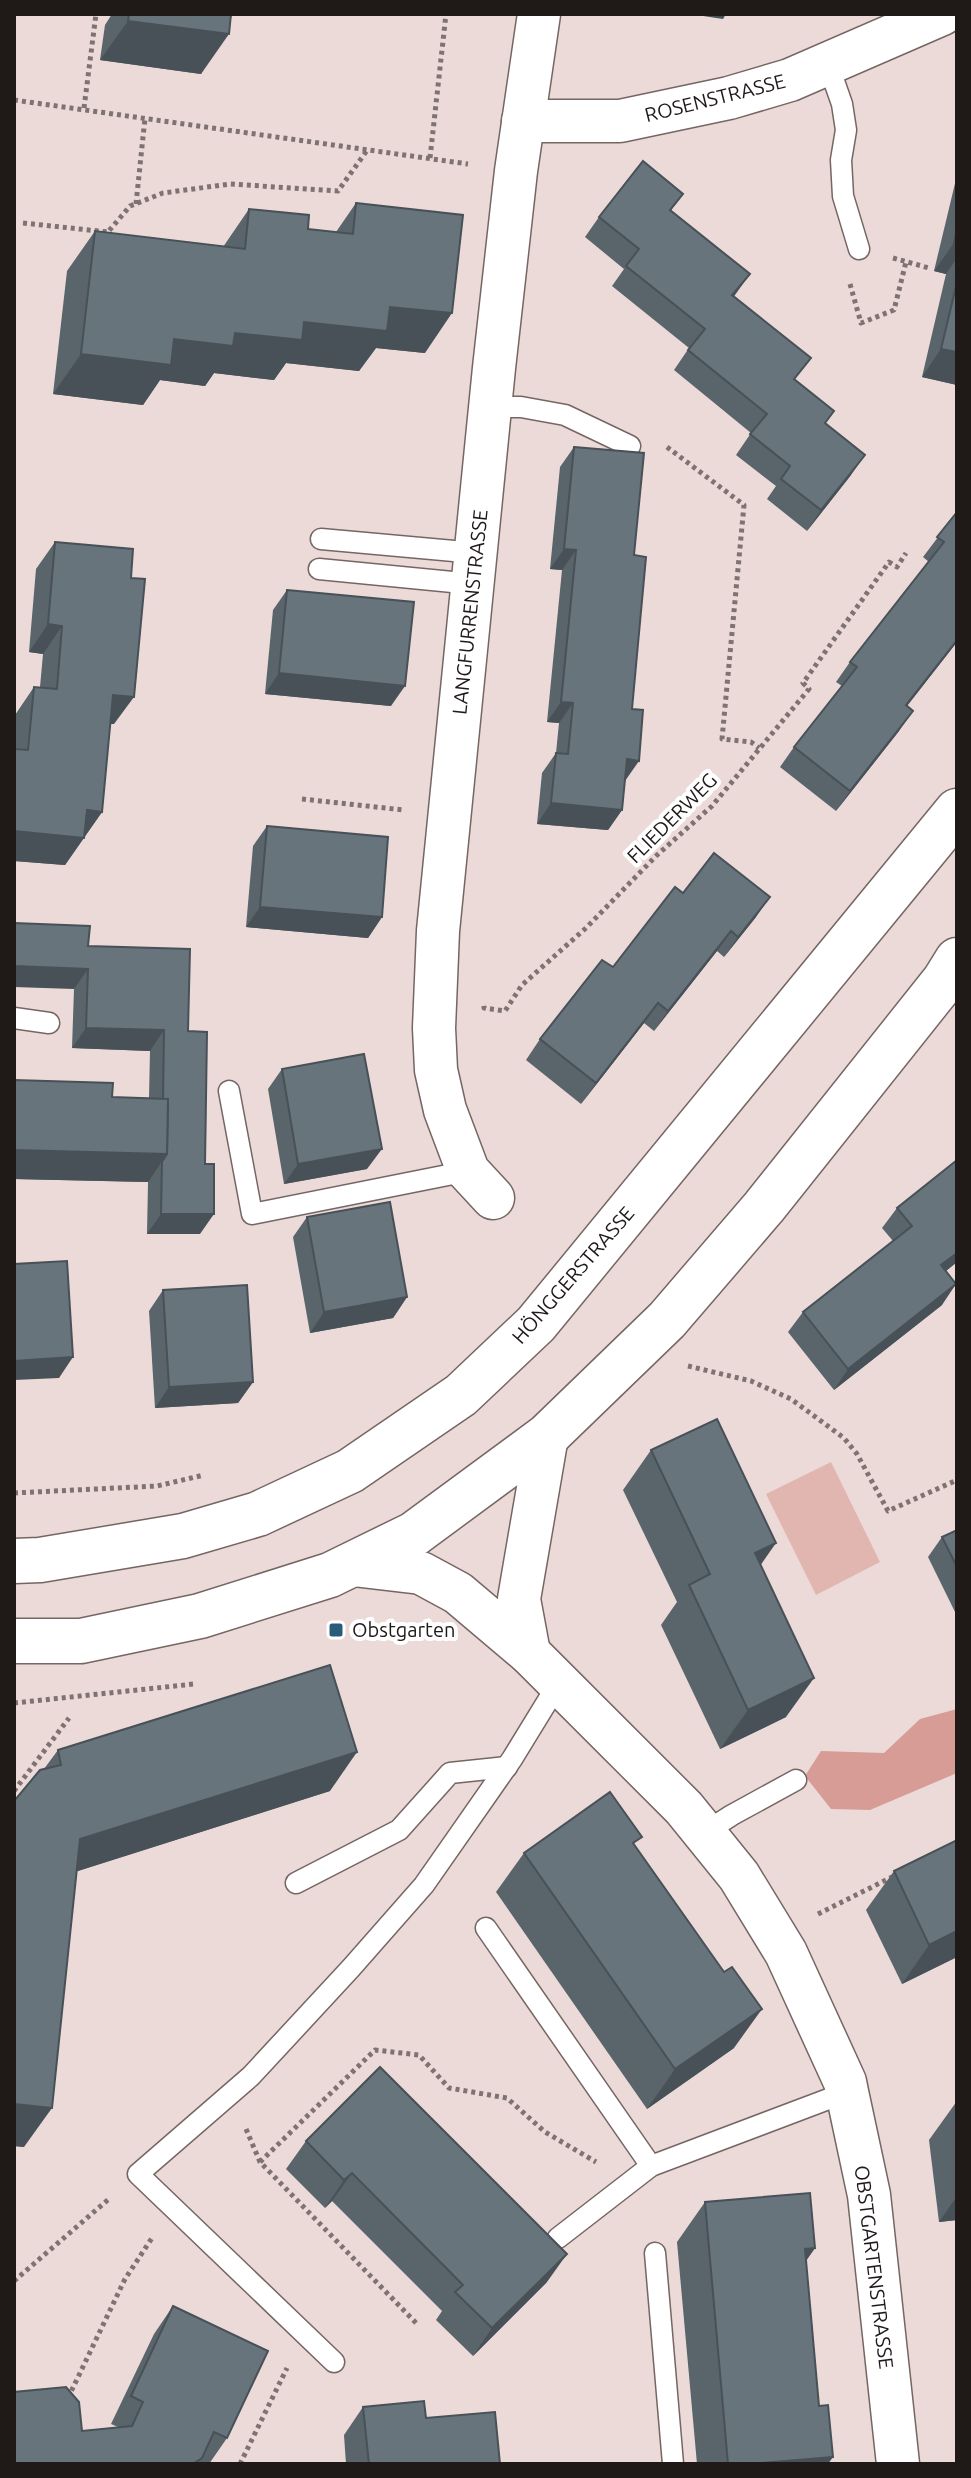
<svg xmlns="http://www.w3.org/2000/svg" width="971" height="2478" font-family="Ubuntu,sans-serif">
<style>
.green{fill:#e1b6b0}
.forest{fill:#d79c95}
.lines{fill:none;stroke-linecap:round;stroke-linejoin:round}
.service-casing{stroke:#756664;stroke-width:23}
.minor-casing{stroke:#756664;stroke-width:45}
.secondary-casing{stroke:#756664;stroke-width:47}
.path{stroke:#7e7371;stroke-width:5;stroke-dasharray:4 4;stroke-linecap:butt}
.service{stroke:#fff;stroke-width:20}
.minor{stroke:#fff;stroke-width:42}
.secondary{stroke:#fff;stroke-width:44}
.wall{fill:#59646b}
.shaded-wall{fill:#485157}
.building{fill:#67747c;stroke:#485157;stroke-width:2}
.poi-dot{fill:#295c79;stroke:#fff;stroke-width:3}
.labels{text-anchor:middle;stroke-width:8;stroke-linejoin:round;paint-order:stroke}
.street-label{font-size:20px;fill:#1f1918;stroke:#fff}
.poi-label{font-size:20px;fill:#1f1918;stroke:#fff;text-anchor:start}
</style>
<rect width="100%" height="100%" fill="#ecdad8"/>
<polygon class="green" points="831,1462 880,1562 816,1595 766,1494"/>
<polygon class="forest" points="957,1709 957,1773 870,1810 831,1809 805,1776 821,1751 884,1753 920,1719"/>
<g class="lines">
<defs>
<g id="service">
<polyline points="828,64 842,104 846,130 841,160 843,196 859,249"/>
<polyline points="491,407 521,407 565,415 630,446"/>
<polyline points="321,539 476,553"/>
<polyline points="319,569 473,584"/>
<polyline points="14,1018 49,1023"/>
<polyline points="229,1091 252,1214 468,1171"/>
<polyline points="704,1833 732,1815 796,1780"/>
<polyline points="296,1883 399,1830 450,1773 507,1767"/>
<polyline points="486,1928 651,2166"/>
<polyline points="558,2238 651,2166 847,2092"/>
<polyline points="655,2253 673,2464"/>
<polyline points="334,2362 138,2174 251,2076 351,1968 424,1885 512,1759 558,1684"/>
</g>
<g id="minor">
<polyline points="523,121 620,121 729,98 790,80 942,14"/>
<polyline points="493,1198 468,1171 445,1110 436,1070 434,1028 438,931 494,368 516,171 539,14"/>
<polyline points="353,1565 421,1573 458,1593 529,1653 684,1808 739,1876 786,1953 845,2082 847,2092 869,2195 898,2464"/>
<polyline points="529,1653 519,1599 547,1436"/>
</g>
<g id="secondary">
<polyline points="14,1561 40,1560 183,1536 258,1514 350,1471 461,1395 536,1324 957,811"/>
<polyline points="14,1641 81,1641 200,1616 330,1575 414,1534 547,1436 667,1320 764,1207 944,981 957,960"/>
</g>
</defs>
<use href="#service" class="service-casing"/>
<use href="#minor" class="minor-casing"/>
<use href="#secondary" class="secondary-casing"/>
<g class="path">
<polyline points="14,100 468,164"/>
<polyline points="84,108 96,14"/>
<polyline points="430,158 446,14"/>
<polyline points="136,204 145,118"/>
<polyline points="23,223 108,232"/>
<polyline points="108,238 108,232 130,206 163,193 230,184 338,191 368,149"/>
<polyline points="893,258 929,268"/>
<polyline points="850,284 861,323 894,310 906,262"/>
<polyline points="667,447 744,505 722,739 751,742 759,748"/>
<polyline points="302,799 404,810"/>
<polyline points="484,1006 484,1008 505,1011 522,985 586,928 656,856 712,806 809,689 803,683 889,562 897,567 906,553"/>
<polyline points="688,1366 751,1381 791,1399 844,1438 857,1454 888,1511 957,1480"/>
<polyline points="14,1493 157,1486 204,1475"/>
<polyline points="14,1703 194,1684"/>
<polyline points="14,1791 69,1718"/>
<polyline points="818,1914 892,1877"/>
<polyline points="246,2129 260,2162 418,2325"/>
<polyline points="260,2162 375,2050 419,2055 449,2088 507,2098 545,2132 596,2162"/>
<polyline points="14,2281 110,2198"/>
<polyline points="68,2398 125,2279 152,2238"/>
<polyline points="240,2464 287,2368"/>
</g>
<use href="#service" class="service"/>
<use href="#minor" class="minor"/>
<use href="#secondary" class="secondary"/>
</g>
<g class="wall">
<polygon points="112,14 233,14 201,74 100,60 105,25"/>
<polygon points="957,175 957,385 922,377 946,274 934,271"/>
<polygon points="683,194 671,210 796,380 825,423 851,475 807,531 767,499 776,486 736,455 751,433 674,370 689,348 612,286 624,269 585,237 599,217"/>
<polygon points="356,203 425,353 376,348 359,371 286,363 274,380 214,373 205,386 160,380 143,405 53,394 67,271 95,231 223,247 249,209 308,229 336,232"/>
<polygon points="574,447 634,555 625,781 622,810 608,830 537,824 542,773 556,753 559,723 547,722 562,570 550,569 560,467"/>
<polygon points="957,512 957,642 907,706 899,731 836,811 780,767 794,747 842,686 836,682 850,662 929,562 923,557"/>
<polygon points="55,542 114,724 110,724 102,812 65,865 14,861 15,715 34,687 40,687 43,654 29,652 36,569"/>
<polygon points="287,590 391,706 265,694 273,610"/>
<polygon points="267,826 382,917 368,938 246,927 253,846"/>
<polygon points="683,893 756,917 724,957 717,951 654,1031 644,1023 581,1104 526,1060 540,1039 613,967"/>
<polygon points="88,946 188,1031 200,1234 147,1234 148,1182 14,1179 14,1080 112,1097 149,1098 150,1051 72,1048 74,989"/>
<polygon points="282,1069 367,1169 284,1184 268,1089"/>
<polygon points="957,1160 957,1262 946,1271 942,1305 834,1390 788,1332 803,1312 893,1241 882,1228 897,1208"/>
<polygon points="307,1217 407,1297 393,1318 310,1333 293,1237"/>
<polygon points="163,1290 253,1382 238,1403 155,1408 149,1311"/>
<polygon points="651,1450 760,1565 786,1717 720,1749 661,1625 677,1602 623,1490"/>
<polygon points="957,1530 957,1616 928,1557 942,1537"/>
<polygon points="58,1750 330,1791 77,1871 24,2147 14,2146 14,1801 44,1769"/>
<polygon points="636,1847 724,1972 734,2048 647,2109 496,1892 524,1853"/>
<polygon points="894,1871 957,1957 902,1984 866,1910"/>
<polygon points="957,2101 957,2220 939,2222 929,2140"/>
<polygon points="306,2141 547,2282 473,2356 436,2320 442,2311 332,2201 325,2208 286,2169"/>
<polygon points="705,2202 815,2248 806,2261 819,2406 828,2464 697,2464 677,2242"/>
<polygon points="173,2306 227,2438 209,2464 203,2464 199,2462 198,2464 14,2464 82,2431 118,2427 111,2424 154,2334"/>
<polygon points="363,2407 426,2418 500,2464 346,2464 344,2435"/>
</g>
<g class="shaded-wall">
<polygon points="690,14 726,14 723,19"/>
<polygon points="128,21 229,34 201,74 100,60"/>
<polygon points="954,243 957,244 957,258 946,274 934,271"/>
<polygon points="750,274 735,295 718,315 732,295"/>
<polygon points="390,307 452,313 425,353 376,348 359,371 286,363 274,380 214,373 205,386 160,380 143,405 53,394 81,354 174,339 304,322"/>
<polygon points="941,349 957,352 957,385 922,377"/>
<polygon points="865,455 851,475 807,531 821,510"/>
<polygon points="564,549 576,550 562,570 550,569"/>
<polygon points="48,624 62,626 43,654 29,652"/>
<polygon points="957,640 957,642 892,725 906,705"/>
<polygon points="279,673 405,686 391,706 265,694"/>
<polygon points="113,695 134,697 114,724 94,723"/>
<polygon points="561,702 573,703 559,723 547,722"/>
<polygon points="913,711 899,731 836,811 850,791"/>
<polygon points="627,759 639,761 625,781"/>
<polygon points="551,803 622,810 608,830 537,824"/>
<polygon points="87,810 102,812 65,865 14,861 14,831"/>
<polygon points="770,897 756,917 724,957 738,937"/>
<polygon points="260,907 382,917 368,938 246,927"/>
<polygon points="731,931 717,951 654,1031 668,1011"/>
<polygon points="14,966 88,969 74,989 14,987"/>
<polygon points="658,1003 644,1023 581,1104 596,1083"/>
<polygon points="86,1028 164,1030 150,1051 72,1048"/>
<polygon points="382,1149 367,1169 284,1184 298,1164"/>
<polygon points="14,1150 167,1154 148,1182 14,1179"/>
<polygon points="161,1214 214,1214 200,1234 147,1234"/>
<polygon points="957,1253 957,1262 927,1286 941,1265"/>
<polygon points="956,1284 942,1305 834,1390 848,1369"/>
<polygon points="407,1297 393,1318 310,1333 324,1312"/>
<polygon points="73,1357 59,1378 14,1380 14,1361"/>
<polygon points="253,1382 238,1403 155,1408 169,1387"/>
<polygon points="776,1543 748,1583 755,1553"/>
<polygon points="814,1678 786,1717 720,1749 748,1710"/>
<polygon points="357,1752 330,1791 53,1879 80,1839"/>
<polygon points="957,1931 957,1957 902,1984 929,1945"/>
<polygon points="762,2009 734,2048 647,2109 675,2069"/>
<polygon points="14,2104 52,2108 24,2147 14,2146"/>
<polygon points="352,2173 332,2201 325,2208 344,2180"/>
<polygon points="957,2196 957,2220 939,2222"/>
<polygon points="815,2248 787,2287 805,2249"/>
<polygon points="567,2254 547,2282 473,2356 492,2328"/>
<polygon points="833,2457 828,2464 749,2464"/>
</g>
<g class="building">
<polygon points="129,14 231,14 229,34 128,21"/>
<polygon points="643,161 683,194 670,210 750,274 732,295 811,358 794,379 834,411 825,423 865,455 821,510 781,479 790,466 750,434 767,414 688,350 705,329 626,266 639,249 599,217"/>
<polygon points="356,203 463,215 452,313 390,307 387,331 304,322 302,340 235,333 233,346 174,339 171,365 81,354 95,231 245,249 249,209 309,215 308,229 353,234"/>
<polygon points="957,229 957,244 954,243"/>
<polygon points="957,282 957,352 941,349"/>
<polygon points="574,447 644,453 634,555 646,557 632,709 643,710 639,761 627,759 622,810 551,803 556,753 568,754 573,703 561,702 576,550 564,549"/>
<polygon points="957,512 957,640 906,705 913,711 850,791 794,747 857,667 850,662 944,542 937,537"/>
<polygon points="55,542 133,549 131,578 145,579 134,697 113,695 102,812 87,810 84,838 14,831 14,749 28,750 34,687 57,689 62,626 48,624"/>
<polygon points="287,590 414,602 405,686 279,673"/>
<polygon points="267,826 388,837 382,917 260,907"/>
<polygon points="714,853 770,897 738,937 731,931 668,1011 658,1003 596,1083 540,1039 602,960 613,967 675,887 683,893"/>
<polygon points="14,923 90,926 88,946 190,949 188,1031 207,1032 205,1164 214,1164 214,1214 161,1214 162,1162 167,1154 168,1099 163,1099 164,1030 86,1028 88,969 14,966"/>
<polygon points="364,1054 382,1149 298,1164 282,1069"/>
<polygon points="14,1080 113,1083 112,1097 168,1099 167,1154 14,1150"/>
<polygon points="957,1160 957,1253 941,1265 956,1284 848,1369 803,1312 912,1226 897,1208"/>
<polygon points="390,1202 407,1297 324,1312 307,1217"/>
<polygon points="67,1261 73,1357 14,1361 14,1264"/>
<polygon points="247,1285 253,1382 169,1387 163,1290"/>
<polygon points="717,1419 776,1543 755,1553 814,1678 748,1710 689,1585 710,1574 651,1450"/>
<polygon points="957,1530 957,1567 942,1537"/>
<polygon points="330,1665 357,1752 80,1839 52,2108 14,2104 14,1801 40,1770 61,1765 58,1750"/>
<polygon points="610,1792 642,1837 633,1843 724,1972 732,1967 762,2009 675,2069 524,1853"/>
<polygon points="957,1840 957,1931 929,1945 894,1871"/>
<polygon points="380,2067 567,2254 492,2328 455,2292 463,2285 352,2173 344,2180 306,2141"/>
<polygon points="810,2193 815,2248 805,2249 819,2406 828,2405 833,2457 749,2464 728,2464 705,2202"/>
<polygon points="173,2306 268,2351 227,2438 214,2432 202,2458 196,2462 198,2464 14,2464 14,2392 66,2387 79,2402 82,2431 132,2426 143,2402 131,2396"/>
<polygon points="424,2401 426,2418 495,2412 500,2464 369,2464 363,2407"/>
</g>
<rect class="poi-dot" x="328" y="1622" width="16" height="16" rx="4"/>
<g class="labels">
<g class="street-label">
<text transform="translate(715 98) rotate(-14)" y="7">ROSENSTRASSE</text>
<text transform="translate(470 612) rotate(-84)" y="7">LANGFURRENSTRASSE</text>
<text transform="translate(672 818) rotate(-45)" y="7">FLIEDERWEG</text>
<text transform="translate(573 1275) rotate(-49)" y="7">HÖNGGERSTRASSE</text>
<text transform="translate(874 2267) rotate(83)" y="7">OBSTGARTENSTRASSE</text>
</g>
<g class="poi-label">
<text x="352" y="1637">Obstgarten</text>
</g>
</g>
<rect width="971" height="2478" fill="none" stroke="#1f1918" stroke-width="32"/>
</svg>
